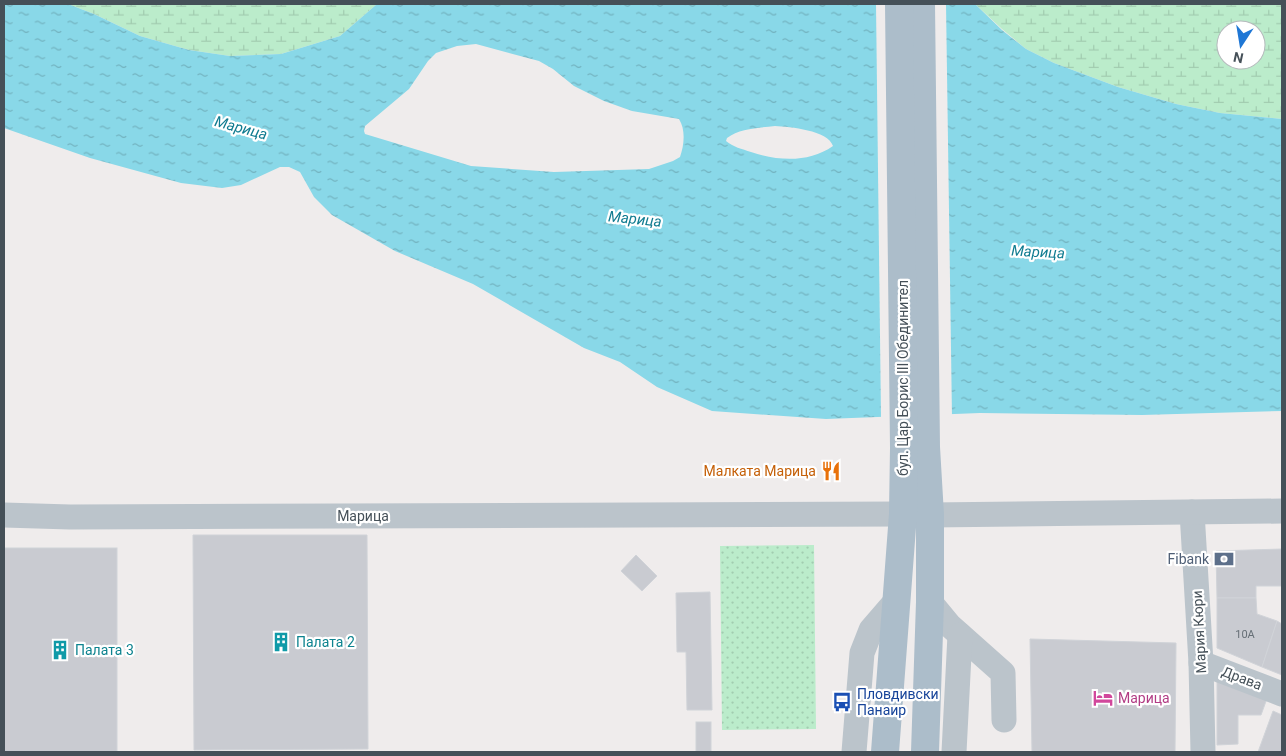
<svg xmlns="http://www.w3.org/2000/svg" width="1286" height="756" font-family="Roboto,sans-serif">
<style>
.wetland{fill:url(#wetland-marsh);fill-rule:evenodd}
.garden{fill:url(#garden-dots)}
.water{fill:url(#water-ripples);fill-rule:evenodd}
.pier{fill:#efecec}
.building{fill:#c9cbd1;stroke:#d0d3d8}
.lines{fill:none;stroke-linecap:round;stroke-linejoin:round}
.minor{stroke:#bbc4cb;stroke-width:25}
.major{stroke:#acbdca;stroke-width:28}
.labels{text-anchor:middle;stroke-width:4.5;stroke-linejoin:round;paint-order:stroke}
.number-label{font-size:11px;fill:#666f76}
.street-label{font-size:14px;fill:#455058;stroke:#fff}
.food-label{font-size:14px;fill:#c56008;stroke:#fff;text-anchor:end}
.service-label{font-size:14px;fill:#4e5e75;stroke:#fff;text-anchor:end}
.culture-label{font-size:14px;fill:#0d838f;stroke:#fff;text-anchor:start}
.transit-label{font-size:14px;fill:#164399;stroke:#fff;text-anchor:start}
.hotel-label{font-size:14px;fill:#b23c85;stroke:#fff;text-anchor:start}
.water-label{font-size:15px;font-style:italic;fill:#117c91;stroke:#fff}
</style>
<defs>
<pattern id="wetland-marsh" width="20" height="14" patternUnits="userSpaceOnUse" patternTransform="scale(1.25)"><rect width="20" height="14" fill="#bbeccb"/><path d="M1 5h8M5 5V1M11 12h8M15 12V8" fill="none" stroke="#a2ccb0"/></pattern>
<pattern id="garden-dots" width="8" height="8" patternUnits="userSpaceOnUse" patternTransform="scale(1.25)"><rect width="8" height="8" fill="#bbeccb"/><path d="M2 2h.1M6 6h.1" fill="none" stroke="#a2ccb0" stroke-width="1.8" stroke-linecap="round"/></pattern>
<pattern id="water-ripples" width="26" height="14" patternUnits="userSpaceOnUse" patternTransform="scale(1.25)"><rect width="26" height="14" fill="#89d8e8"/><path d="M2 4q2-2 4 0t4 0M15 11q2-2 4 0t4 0" fill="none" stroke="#72b2bf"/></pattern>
</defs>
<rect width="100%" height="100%" fill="#efecec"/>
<g class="wetland">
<polygon points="68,4 377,4 340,36 281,54 230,56 189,50 140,36 94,14"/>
<path d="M975,4h307v115l-62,-6 -44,-9 -58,-17 -64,-24 -28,-14 -24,-20zM1226,30h30v30h-30z"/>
</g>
<polygon class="garden" points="814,545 816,729 722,730 720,546"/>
<path class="water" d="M4,4h64l26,10 46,22 49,14 41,6 51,-2 59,-18 37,-32h598l27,26 24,19 28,14 64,24 58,17 44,9 62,6v292l-140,4 -162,-2 -154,6 -114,-8 -55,-24 -37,-25 -36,-14 -111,-64 -78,-33 -63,-36 -18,-18 -14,-25 -11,-5h-9l-39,18 -19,3 -41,-5 -91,-25 -86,-30zM476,44l63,17 14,8 21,17 30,15 28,10 47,8c7,11 5,27 1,38l-7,4 -24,8 -95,3 -83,-6 -106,-32 -1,-3 1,-5 44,-37 19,-28 8,-8 21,-7zM775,126c15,1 53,4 58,20 -24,17 -55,15 -82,6 -9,-3 -18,-5 -25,-11l1,-3c13,-10 32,-10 48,-12z"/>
<polygon class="pier" points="876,4 946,4 952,417 881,419"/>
<g class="building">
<polygon points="193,535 367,535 368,749 194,750"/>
<rect x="4" y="548" width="113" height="204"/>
<polygon points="1282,549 1282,586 1256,586 1256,598 1217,598 1216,551"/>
<polygon points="636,555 657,576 642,591 621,571"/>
<polygon points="710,592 712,710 687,710 686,652 677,652 676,593"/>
<polygon points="1217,598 1256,598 1257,614 1277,621 1262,667 1217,648"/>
<polygon points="1277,621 1282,624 1282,675 1262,667"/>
<polygon points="1030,639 1176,643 1175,752 1032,752"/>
<polygon points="1217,675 1269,693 1261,715 1238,715 1238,744 1217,745"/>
<polygon points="1273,711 1282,715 1282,752 1258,752"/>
<rect x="696" y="722" width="15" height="30"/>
</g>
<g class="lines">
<g class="minor">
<polyline points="1192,512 1201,663 1203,752"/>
<polyline points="4,515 70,517 903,514"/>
<polyline points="930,515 1282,511"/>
<polyline points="930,602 949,625 1003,673 1004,720"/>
<polyline points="1201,663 1282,694"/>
<polyline points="854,752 862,653 871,630 896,601"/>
<polyline points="954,752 960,635"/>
</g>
<g class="major">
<polyline points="921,4 926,447 930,515 930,602 925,752"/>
<polyline points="885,752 903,514 904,448 899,4"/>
</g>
</g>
<defs>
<symbol id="restaurant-bare" viewBox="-9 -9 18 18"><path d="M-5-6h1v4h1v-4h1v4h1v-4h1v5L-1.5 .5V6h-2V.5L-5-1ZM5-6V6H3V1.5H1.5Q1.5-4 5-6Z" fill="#e8710a" stroke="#fff" stroke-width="2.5" paint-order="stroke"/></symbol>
<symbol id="bank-bare" viewBox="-9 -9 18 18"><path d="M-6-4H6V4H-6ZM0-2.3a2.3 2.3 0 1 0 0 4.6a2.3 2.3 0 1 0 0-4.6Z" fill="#5c6f8a" stroke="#fff" stroke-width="2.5" paint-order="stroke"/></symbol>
<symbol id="building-bare" viewBox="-9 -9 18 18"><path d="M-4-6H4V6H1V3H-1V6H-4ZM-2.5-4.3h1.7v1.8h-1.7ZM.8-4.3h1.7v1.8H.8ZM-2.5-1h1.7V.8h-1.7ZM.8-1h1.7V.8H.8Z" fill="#0f9aa8" stroke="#fff" stroke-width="2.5" paint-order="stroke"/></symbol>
<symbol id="hotel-bare" viewBox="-9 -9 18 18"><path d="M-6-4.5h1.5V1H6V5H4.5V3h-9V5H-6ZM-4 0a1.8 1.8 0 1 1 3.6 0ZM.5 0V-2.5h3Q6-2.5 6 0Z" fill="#d1479c" stroke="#fff" stroke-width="2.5" paint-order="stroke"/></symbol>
<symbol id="bus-bare" viewBox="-9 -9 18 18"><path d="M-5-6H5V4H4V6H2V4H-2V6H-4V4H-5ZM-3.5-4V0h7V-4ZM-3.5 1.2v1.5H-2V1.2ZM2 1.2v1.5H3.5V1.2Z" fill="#1a4fb4" stroke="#fff" stroke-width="2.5" paint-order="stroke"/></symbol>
</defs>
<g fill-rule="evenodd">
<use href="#restaurant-bare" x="817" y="457" width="28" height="28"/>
<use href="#bank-bare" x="1210" y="545" width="28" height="28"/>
<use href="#building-bare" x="267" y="628" width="28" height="28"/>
<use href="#building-bare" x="46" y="636" width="28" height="28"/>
<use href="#hotel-bare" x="1089" y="684" width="28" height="28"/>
<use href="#bus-bare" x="828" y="688" width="28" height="28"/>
</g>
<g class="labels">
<g class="number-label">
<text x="1245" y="638">10А</text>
</g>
<g class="street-label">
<text transform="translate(903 378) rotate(-90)" y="5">бул. Цар Борис III Обединител</text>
<text x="363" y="521">Марица</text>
<text transform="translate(1199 632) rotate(-93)" y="5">Мария Кюри</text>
<text transform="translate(1242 678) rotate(21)" y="5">Драва</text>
</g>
<g class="food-label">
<text x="816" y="476">Малката Марица</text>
</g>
<g class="service-label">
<text x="1209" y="564">Fibank</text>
</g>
<g class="culture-label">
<text x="296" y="647">Палата 2</text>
<text x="75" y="655">Палата 3</text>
</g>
<g class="transit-label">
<text x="857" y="699">Пловдивски<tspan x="857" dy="16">Панаир</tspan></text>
</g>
<g class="hotel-label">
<text x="1118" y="703">Марица</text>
</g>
<g class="water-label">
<text transform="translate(241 128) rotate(15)" y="5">Марица</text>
<text transform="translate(635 219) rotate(6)" y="5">Марица</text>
<text transform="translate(1038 252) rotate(3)" y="5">Марица</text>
</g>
</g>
<rect width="1286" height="756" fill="none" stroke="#455058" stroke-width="10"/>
<g transform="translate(1241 45) rotate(192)"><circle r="24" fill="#ffffff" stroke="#b5b9bc"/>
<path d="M0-4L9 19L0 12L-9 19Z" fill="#1f77d5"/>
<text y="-8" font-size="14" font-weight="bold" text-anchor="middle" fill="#455058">N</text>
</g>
</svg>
